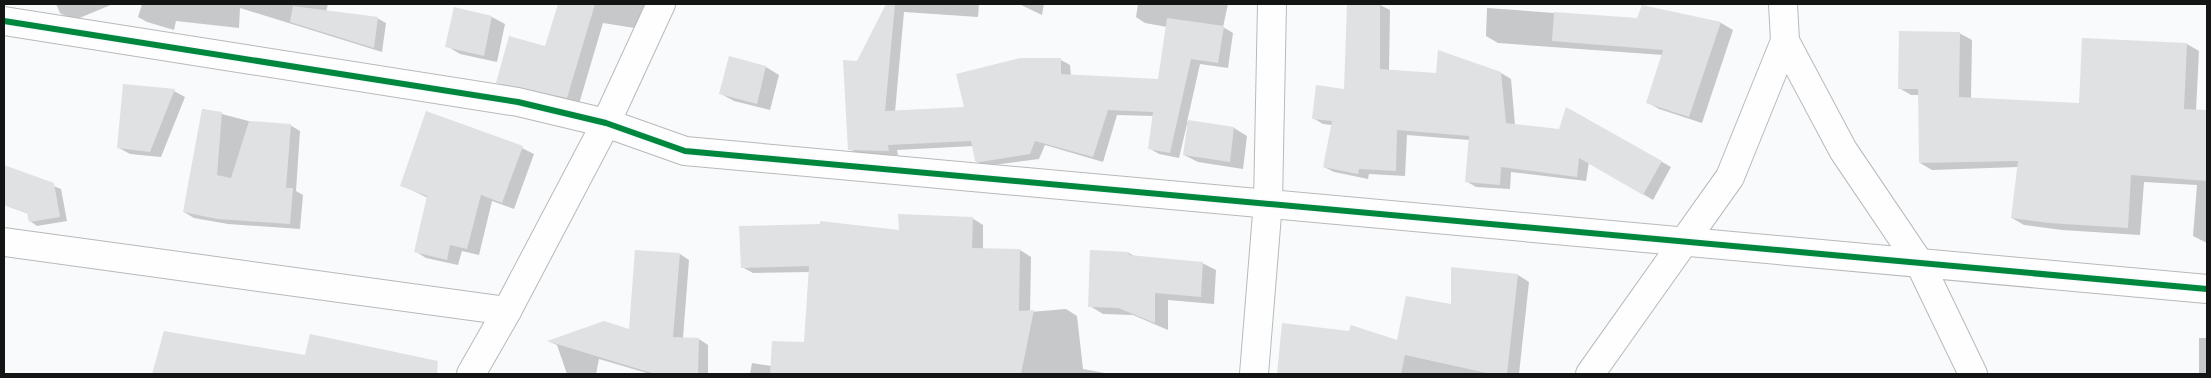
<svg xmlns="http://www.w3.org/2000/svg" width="2211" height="378" font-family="'Crimson Pro',serif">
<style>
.shadow{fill:#0003}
.building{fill:#e0e1e3}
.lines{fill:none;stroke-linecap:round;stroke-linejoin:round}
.minor-casing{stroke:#b8b9ba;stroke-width:30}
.minor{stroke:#fefeff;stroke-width:28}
.cycleway-casing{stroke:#f7fafd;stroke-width:9}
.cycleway{stroke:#00873e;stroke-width:6}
</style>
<rect width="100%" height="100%" fill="#f8fafc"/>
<g class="shadow">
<polygon points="56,4 113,4 77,19 69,18 60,13"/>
<polygon points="142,4 328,4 326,12 377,18 386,23 382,52 240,8 239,28 176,21 174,30 147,22 138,17"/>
<polygon points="560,4 657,4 647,30 603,23 579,104 509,89 497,82 546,48"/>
<polygon points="888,4 979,4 978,17 904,12 895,112 966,108 1061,60 1070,65 1071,76 1159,80 1167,27 1145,23 1136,17 1138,4 1228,4 1223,27 1233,33 1228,68 1200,64 1187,122 1234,128 1247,136 1243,169 1198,162 1184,155 1189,125 1187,124 1179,158 1159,154 1149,148 1154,116 1117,115 1103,162 1045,145 1039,159 986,166 976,161 974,146 897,150 898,155 859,155 850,149 857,63"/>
<polygon points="1019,4 1044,4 1042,15"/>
<polygon points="1380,5 1390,10 1389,70 1437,74 1501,73 1511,79 1515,125 1560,130 1567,108 1671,167 1653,200 1589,162 1586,181 1511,172 1510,189 1476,187 1466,181 1469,140 1407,135 1405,176 1369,174 1368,179 1334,172 1324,167 1332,125 1323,124 1313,118 1345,90"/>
<polygon points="1642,6 1721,23 1733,30 1702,123 1659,109 1647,102 1663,55 1498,43 1486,36 1487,8 1638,19"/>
<polygon points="455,9 492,17 505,24 497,62 460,54 447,46"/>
<polygon points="1959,33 1972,40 1971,99 2080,104 2187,44 2199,51 2196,111 2207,111 2207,243 2193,236 2197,185 2144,182 2140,235 2062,230 2024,225 2012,218 2018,167 1932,170 1920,163 1919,95 1911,95 1899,88"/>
<polygon points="729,58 766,67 779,75 770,110 734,101 721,94"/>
<polygon points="174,91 185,97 161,157 130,154 119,148"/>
<polygon points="203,109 256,123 290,125 300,131 296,191 303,195 300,229 228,224 194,218 184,212"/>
<polygon points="427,113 522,148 534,154 514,209 492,201 479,255 462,251 458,265 426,258 415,251 428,198 401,185"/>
<polygon points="4,166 61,189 67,221 37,226 30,221 29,214 4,205"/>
<polygon points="972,218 983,225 983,250 1020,250 1031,257 1030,312 1066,309 1077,316 1083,369 1110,374 750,374 752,363 771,366 805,343 810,272 753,273 742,267 900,231"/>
<polygon points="1091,251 1129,253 1136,257 1202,263 1216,270 1214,304 1168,300 1168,330 1133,315 1103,314 1090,306"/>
<polygon points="680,254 689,260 683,338 699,339 708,345 708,374 650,374 599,359 596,374 567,374 557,345 550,342 630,331"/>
<polygon points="1518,275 1529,282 1519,374 1390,374 1359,368 1358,374 1278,374 1283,325 1398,341 1452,306"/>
<polygon points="164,332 306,357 428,364 424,374 153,374"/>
<rect x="2199" y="338" width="8" height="36"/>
</g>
<g class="building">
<polygon points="558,4 595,4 567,98 496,83 509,36 545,46"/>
<polygon points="886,4 895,4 885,111 964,107 956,74 1020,58 1061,58 1061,74 1158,79 1167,18 1224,26 1218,63 1191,59 1170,153 1148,149 1153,112 1108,110 1093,157 1035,141 1030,154 980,162 975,161 971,141 888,145 889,151 848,150 843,60 857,61"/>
<polygon points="1347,4 1380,4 1380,69 1436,73 1438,50 1501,72 1506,123 1559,129 1566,107 1662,161 1643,195 1579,158 1577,177 1501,167 1500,185 1465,182 1469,136 1397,130 1396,171 1359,169 1358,174 1323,167 1332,121 1312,119 1316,85 1344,89"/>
<polygon points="1642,5 1721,22 1689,117 1646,103 1663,50 1552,41 1554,12 1637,18"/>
<polygon points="293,6 378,17 374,48 290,22"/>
<polygon points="454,7 492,16 484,56 445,47"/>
<polygon points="1899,31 1960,32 1959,97 2079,103 2082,38 2187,43 2184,109 2207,110 2207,181 2131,175 2128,228 2049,223 2011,218 2018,161 1919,163 1918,89 1898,89"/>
<polygon points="729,56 766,66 757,104 719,94"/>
<polygon points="123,84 175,89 150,152 117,148"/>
<polygon points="202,109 222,112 217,175 231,178 249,121 291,124 286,188 293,188 290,224 217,219 183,212"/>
<polygon points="426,111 523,146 502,203 481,195 467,249 450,245 447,260 414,252 427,196 400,186"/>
<polygon points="1188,120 1234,127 1230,162 1183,155"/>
<polygon points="4,165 54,183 60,217 29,222 27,213 4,205"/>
<polygon points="898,214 973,217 972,248 1020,249 1019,311 1034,310 1021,374 770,374 772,341 804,342 809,266 741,268 739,226 820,224 820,221 899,230"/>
<polygon points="635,250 680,253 673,337 699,338 698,374 655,374 547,341 604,321 629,329"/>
<polygon points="1090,250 1129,252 1129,255 1203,262 1201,297 1155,293 1155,323 1118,308 1088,307"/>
<polygon points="1451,267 1518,274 1507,374 1491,374 1405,355 1401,374 1277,374 1282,323 1349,331 1351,325 1397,340 1406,296 1451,304"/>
<polygon points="164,331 305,355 310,334 438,361 437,374 152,374"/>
</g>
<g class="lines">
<defs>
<g id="minor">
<path d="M4,21l514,81 88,21 79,28c508,45 1015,93 1522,138"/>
<polyline points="1785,41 1843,150 1920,264 1973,374"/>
<polyline points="4,242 507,311"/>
<polyline points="471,374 507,311 606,123 661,4"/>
<polyline points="1254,374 1268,202 1272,4"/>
<polyline points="1590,374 1730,177 1785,41 1783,4"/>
</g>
</defs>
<use href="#minor" class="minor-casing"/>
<use href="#minor" class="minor"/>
<defs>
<path id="cycleway" d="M4,21l514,81 88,21 79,28c508,45 1015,93 1522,138"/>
</defs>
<use href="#cycleway" class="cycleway-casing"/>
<use href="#cycleway" class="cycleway"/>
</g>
<rect width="2211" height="378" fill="none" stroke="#131515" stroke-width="10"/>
</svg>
